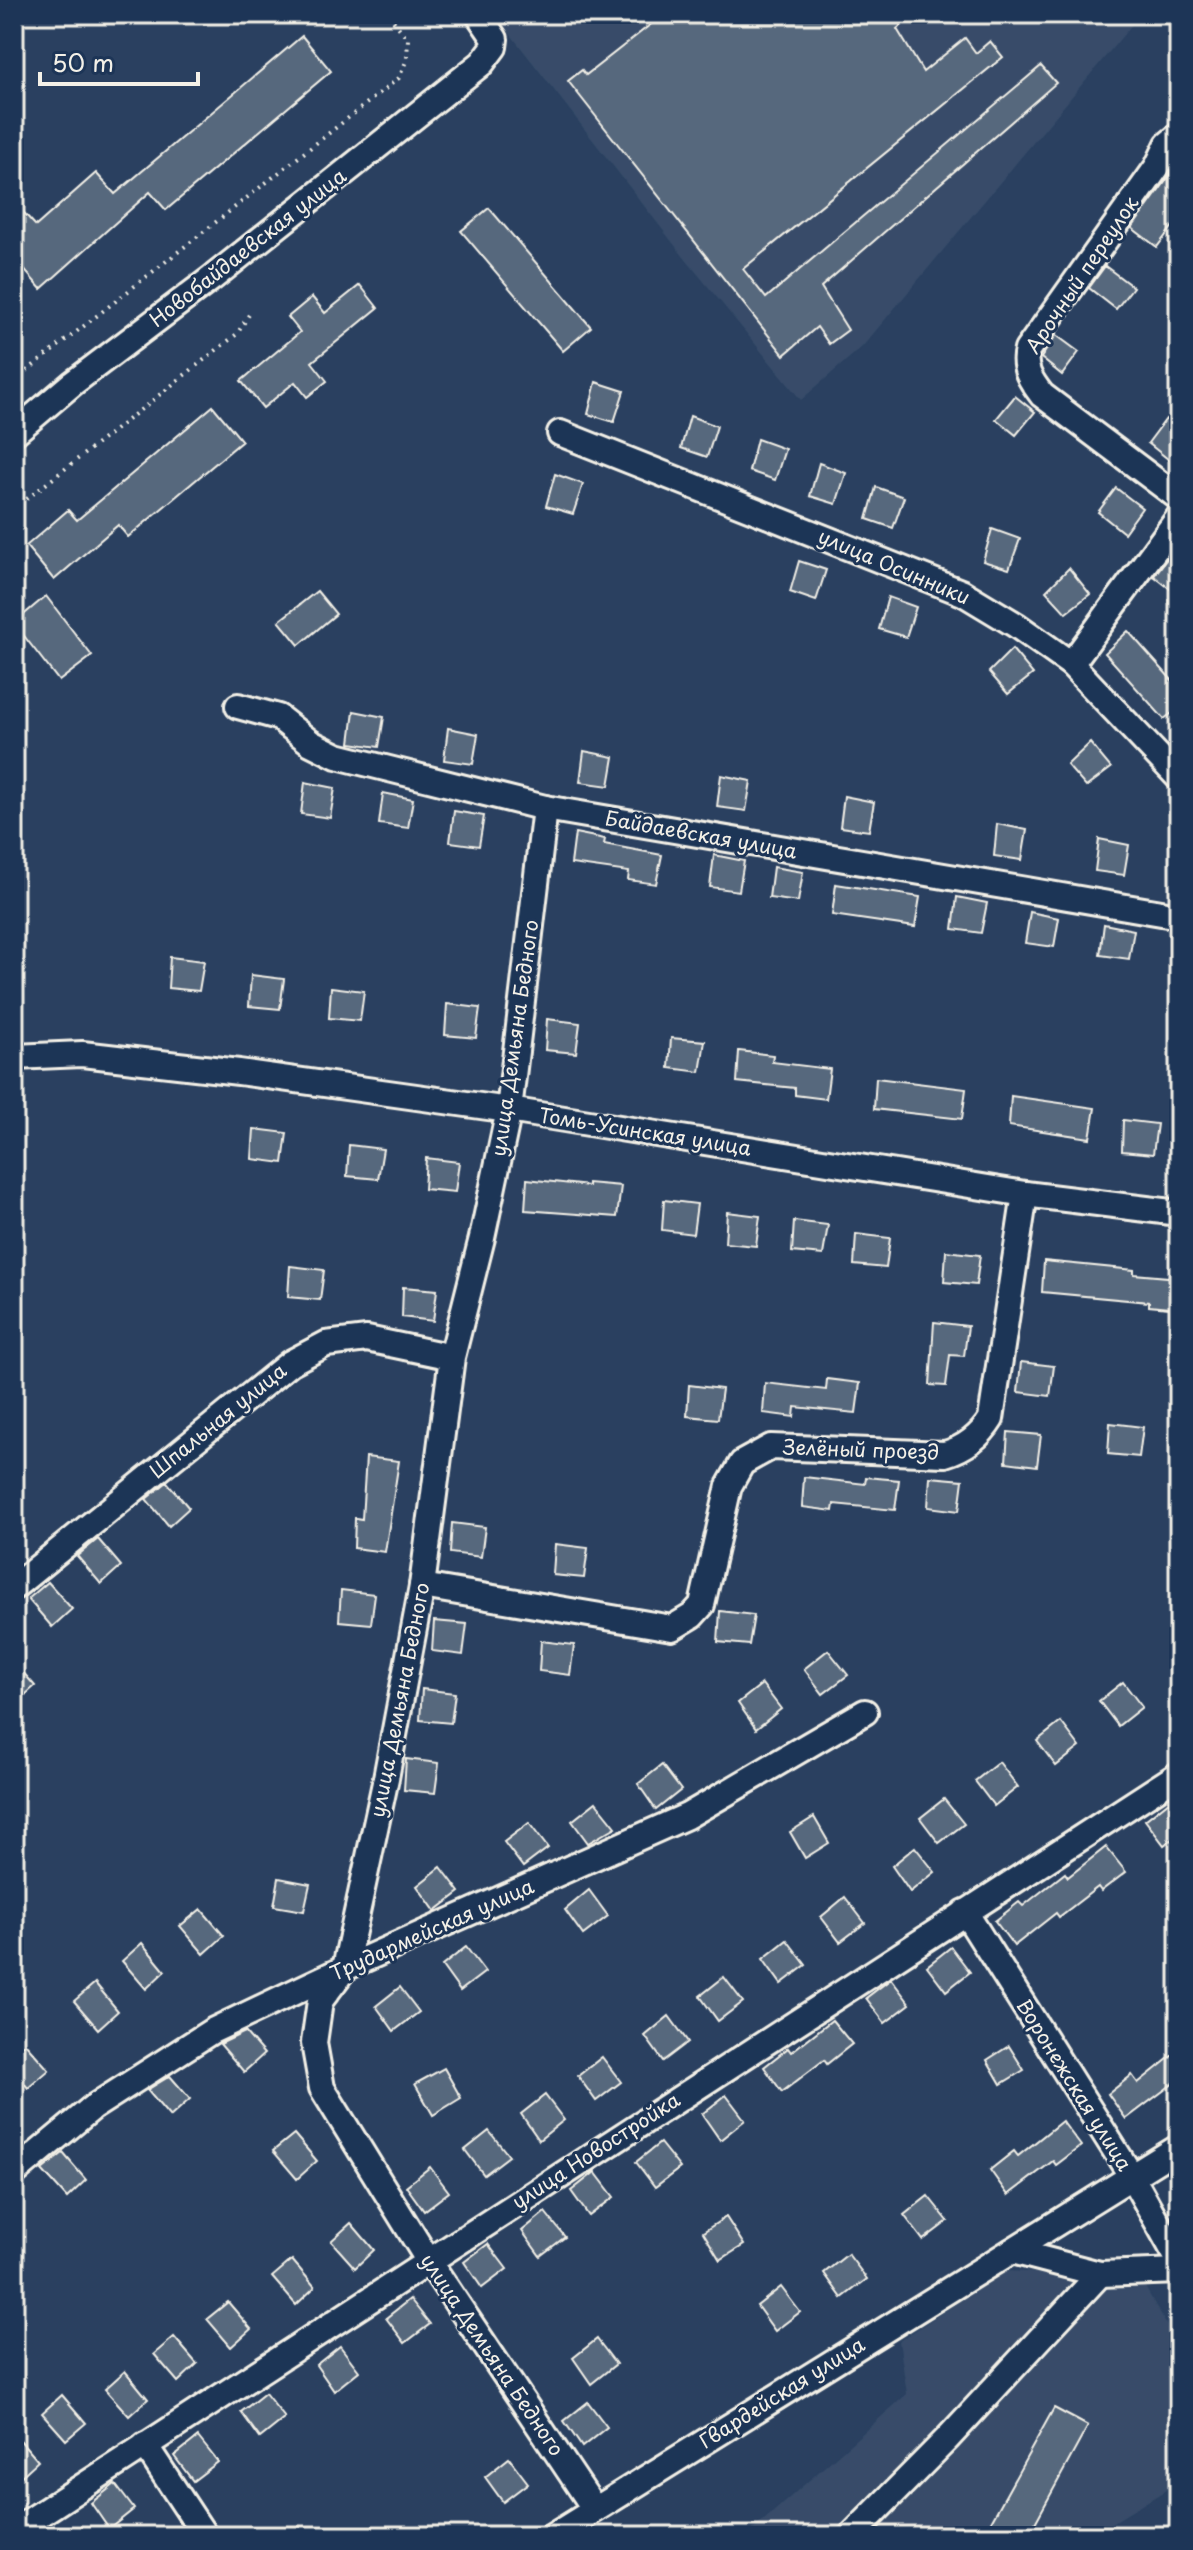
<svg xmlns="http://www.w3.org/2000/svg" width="1193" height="2550" font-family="'Playpen Sans',sans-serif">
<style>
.built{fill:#374c69}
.building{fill:#56677d;stroke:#f4f1e8;stroke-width:2}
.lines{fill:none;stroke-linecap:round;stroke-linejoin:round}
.minor-casing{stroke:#f4f1e8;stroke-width:30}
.path{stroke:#f4f1e8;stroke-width:4;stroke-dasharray:2 6;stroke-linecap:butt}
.minor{stroke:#1d3557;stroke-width:24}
.labels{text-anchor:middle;stroke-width:6;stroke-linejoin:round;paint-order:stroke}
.street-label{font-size:20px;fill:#f4f1e8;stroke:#1d3557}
</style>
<rect width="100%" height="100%" fill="#2a4060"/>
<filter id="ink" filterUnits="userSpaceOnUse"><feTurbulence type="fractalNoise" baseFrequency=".0125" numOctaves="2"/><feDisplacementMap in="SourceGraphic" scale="16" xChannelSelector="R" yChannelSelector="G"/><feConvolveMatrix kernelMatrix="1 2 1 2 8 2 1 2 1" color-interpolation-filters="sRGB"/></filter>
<g filter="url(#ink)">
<g class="built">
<polygon points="511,14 1141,14 863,346 801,400 687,261 501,22"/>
<polygon points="1006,2271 1140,2278 1179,2347 1179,2482 1091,2536 746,2536 907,2394 899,2341"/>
</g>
<g class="building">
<polygon points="664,14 897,14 904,23 897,29 923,72 965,38 976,53 990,41 1003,57 743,269 766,298 1041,66 1056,83 821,287 848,330 829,344 817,327 784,355 568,81 582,70 586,75"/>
<polygon points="302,36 331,71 166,210 150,192 41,289 14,258 14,202 36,226 96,173 115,194"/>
<polygon points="1179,163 1179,218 1157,247 1132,228"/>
<polygon points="489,208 591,327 563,351 461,231"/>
<polygon points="1105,266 1133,287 1116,309 1089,288"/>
<polygon points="360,285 378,308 312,362 327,381 307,397 295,382 263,408 241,381 300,332 288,317 312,297 325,313"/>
<polygon points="1056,335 1079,352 1062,375 1041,358"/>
<polygon points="596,382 624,391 614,422 588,414"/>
<polygon points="1015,396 1035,412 1016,435 996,419"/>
<polygon points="213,406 242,441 128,537 118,525 54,580 26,546 68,510 77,520"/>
<polygon points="690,416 717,426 707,457 681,448"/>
<polygon points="1166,419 1179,429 1179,468 1148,443"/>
<polygon points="757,439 785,449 775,480 749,471"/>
<polygon points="819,463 846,473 836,504 810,496"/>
<polygon points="555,474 583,484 573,514 546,506"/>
<polygon points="876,487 904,497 893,528 867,519"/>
<polygon points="1116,488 1142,508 1124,533 1098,512"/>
<polygon points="992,529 1020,539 1009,569 983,561"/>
<polygon points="1172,552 1179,557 1179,596 1154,576"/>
<polygon points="799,561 826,570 816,601 790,592"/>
<polygon points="1069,568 1090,594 1066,613 1046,591"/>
<polygon points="317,591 336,614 299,645 279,621"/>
<polygon points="46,596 92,656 59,681 14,623"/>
<polygon points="888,597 916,607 906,637 879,629"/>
<polygon points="1128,631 1179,688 1179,708 1164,719 1105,653"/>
<polygon points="1012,649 1033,674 1008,694 989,672"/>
<polygon points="354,711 384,717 379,747 350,743"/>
<polygon points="448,728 478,734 473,764 444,760"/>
<polygon points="1090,743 1111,768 1086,787 1067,765"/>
<polygon points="584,751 614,757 609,786 580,782"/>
<polygon points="721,775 751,781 746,811 717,807"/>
<polygon points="305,782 335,788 330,818 301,814"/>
<polygon points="383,793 413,799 408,828 379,824"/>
<polygon points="844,796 874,802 869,831 840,827"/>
<polygon points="454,811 484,816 479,846 450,842"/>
<polygon points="997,824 1027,830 1022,860 994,856"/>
<polygon points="575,833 605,839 604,844 662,855 656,884 628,880 629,872 571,864"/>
<polygon points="1099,839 1129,845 1124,875 1095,871"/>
<polygon points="714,855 744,861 739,891 710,887"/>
<polygon points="773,867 803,872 798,902 769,898"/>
<polygon points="836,884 920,897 915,927 832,915"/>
<polygon points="957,897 987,903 981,933 953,929"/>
<polygon points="1030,912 1059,918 1054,947 1025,943"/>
<polygon points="1104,924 1134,930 1129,959 1100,955"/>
<polygon points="170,957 204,961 199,991 168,988"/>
<polygon points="251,975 284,979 280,1009 249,1006"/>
<polygon points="331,987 364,991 360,1021 329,1018"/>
<polygon points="447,1004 480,1008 476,1038 445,1035"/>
<polygon points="547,1019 580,1023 576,1053 545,1050"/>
<polygon points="671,1038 705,1041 700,1072 669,1068"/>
<polygon points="739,1051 773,1055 772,1062 830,1069 826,1099 795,1095 795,1088 737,1082"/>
<polygon points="876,1078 966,1089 962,1119 874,1109"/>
<polygon points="1011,1096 1095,1108 1090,1138 1009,1126"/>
<polygon points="1123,1120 1157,1124 1153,1154 1122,1151"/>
<polygon points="254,1129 287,1133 283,1163 252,1159"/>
<polygon points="349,1145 383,1149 378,1179 347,1176"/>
<polygon points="426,1158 459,1162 455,1192 424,1189"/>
<polygon points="527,1179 588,1186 588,1183 621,1186 617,1217 525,1210"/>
<polygon points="664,1200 697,1204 693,1234 662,1230"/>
<polygon points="727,1212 760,1216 756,1246 725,1243"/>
<polygon points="794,1221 828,1225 823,1255 792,1252"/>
<polygon points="856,1234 890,1238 886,1268 854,1265"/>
<polygon points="946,1251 980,1255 976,1285 944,1282"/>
<polygon points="1044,1261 1134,1270 1134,1274 1179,1278 1179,1309 1149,1306 1149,1302 1042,1292"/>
<polygon points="290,1266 324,1270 320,1300 288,1297"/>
<polygon points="403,1287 437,1290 433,1321 402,1317"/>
<polygon points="934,1322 968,1326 964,1356 950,1355 946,1386 930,1385"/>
<polygon points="1021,1362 1054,1366 1050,1396 1018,1392"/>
<polygon points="827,1379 860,1383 856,1413 795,1407 794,1417 763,1413 765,1383 826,1390"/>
<polygon points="689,1385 722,1389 718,1419 687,1416"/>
<polygon points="1110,1423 1143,1427 1139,1457 1108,1454"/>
<polygon points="1008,1432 1041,1435 1037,1466 1006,1462"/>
<polygon points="366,1457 399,1461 385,1552 354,1548 355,1518 362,1519"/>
<polygon points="804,1477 865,1484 866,1477 899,1480 895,1510 834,1504 833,1511 802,1507"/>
<polygon points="930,1477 963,1480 959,1511 928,1507"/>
<polygon points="167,1482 189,1508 169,1526 146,1499"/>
<polygon points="452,1523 485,1527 481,1557 450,1553"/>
<polygon points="98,1539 121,1566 101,1584 77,1556"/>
<polygon points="555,1544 588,1548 584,1578 553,1575"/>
<polygon points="48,1582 72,1609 52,1627 28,1599"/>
<polygon points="341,1590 375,1594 371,1624 339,1621"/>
<polygon points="720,1611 754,1615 749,1645 718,1642"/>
<polygon points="434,1621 467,1624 463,1655 432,1651"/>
<polygon points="541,1641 574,1645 570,1675 539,1671"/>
<polygon points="828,1650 848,1675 823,1694 804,1669"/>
<polygon points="14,1662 35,1686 14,1705"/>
<polygon points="1123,1682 1142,1707 1118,1726 1099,1701"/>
<polygon points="762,1684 781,1709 756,1729 738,1703"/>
<polygon points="422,1689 455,1693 451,1723 420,1720"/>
<polygon points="1061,1722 1080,1747 1056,1766 1037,1741"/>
<polygon points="406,1759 439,1763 435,1793 404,1790"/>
<polygon points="999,1762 1018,1787 994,1806 975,1781"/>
<polygon points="662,1765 681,1790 656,1810 638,1784"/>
<polygon points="944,1799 964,1824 939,1843 920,1818"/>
<polygon points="1169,1801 1179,1814 1179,1834 1164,1845 1145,1820"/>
<polygon points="596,1802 616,1827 588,1843 572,1821"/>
<polygon points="814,1817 829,1843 805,1858 790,1832"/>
<polygon points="529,1823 548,1848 523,1867 504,1842"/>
<polygon points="915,1847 935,1872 910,1892 892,1866"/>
<polygon points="1106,1847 1126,1872 1101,1891 1098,1887 1059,1917 1056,1913 1014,1946 995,1921 1019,1902 1023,1906 1065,1873 1068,1877"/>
<polygon points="441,1867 460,1892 435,1911 417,1886"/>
<polygon points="279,1878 310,1884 304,1911 274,1906"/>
<polygon points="589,1890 608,1916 583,1935 565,1910"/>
<polygon points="845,1897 865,1923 840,1942 821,1917"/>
<polygon points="201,1909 224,1936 204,1954 180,1926"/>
<polygon points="787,1940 806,1965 781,1984 763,1959"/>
<polygon points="142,1943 165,1971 146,1989 122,1961"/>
<polygon points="466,1947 485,1972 460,1991 442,1966"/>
<polygon points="951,1947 970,1972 946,1991 927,1966"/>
<polygon points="724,1977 743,2002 718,2021 700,1996"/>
<polygon points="891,1979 910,2004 885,2023 866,1998"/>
<polygon points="95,1983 118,2011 98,2029 74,2001"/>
<polygon points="400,1987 419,2012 394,2031 376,2006"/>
<polygon points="669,2016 688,2042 663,2061 645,2036"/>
<polygon points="832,2020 852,2044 827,2064 824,2060 782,2092 764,2067 788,2048 791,2052"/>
<polygon points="245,2032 264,2054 244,2072 220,2044"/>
<polygon points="25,2043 49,2070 28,2088 14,2071 14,2053"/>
<polygon points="1009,2046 1024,2070 1001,2084 987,2060"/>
<polygon points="1179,2050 1179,2079 1126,2119 1108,2094 1132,2075 1138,2083"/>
<polygon points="602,2057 621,2082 596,2101 578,2076"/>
<polygon points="444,2068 461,2098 433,2115 415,2084"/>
<polygon points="170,2076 190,2099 170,2117 147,2090"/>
<polygon points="545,2095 564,2120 539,2140 521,2114"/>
<polygon points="726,2095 745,2120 720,2140 702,2114"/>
<polygon points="1062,2121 1081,2146 1056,2165 1053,2161 1008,2195 990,2170 1014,2151 1018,2156"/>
<polygon points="489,2131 509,2156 484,2175 465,2150"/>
<polygon points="294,2134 317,2161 297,2179 273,2151"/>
<polygon points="660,2143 680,2168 655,2187 636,2162"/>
<polygon points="63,2153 86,2180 67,2198 42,2170"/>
<polygon points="430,2167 449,2192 424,2211 406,2186"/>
<polygon points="595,2172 614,2197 589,2216 571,2191"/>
<polygon points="928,2196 948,2221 923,2240 904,2215"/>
<polygon points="545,2212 565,2237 540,2256 522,2231"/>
<polygon points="726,2217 744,2245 720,2260 703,2232"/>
<polygon points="351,2223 374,2250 355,2268 331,2241"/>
<polygon points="488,2244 507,2269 482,2288 464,2262"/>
<polygon points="848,2254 867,2279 842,2298 824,2273"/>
<polygon points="292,2260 315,2287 296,2305 272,2277"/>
<polygon points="781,2287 800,2312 775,2331 757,2306"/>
<polygon points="410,2299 430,2324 405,2343 386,2318"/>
<polygon points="228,2302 251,2329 231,2347 207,2319"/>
<polygon points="174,2337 197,2364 178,2382 154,2354"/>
<polygon points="597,2339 616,2364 591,2384 573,2358"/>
<polygon points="340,2346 359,2371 334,2391 316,2365"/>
<polygon points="125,2371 148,2399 129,2416 105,2389"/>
<polygon points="265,2393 285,2418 260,2438 241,2412"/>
<polygon points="62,2395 86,2423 66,2440 42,2413"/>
<polygon points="588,2402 607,2427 582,2447 564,2421"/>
<polygon points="1054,2408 1088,2426 1028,2536 983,2536"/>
<polygon points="14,2433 38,2461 14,2483"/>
<polygon points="198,2437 218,2462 193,2481 174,2456"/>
<polygon points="509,2458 528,2483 503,2502 485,2477"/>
<polygon points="115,2484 134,2509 109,2529 91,2503"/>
</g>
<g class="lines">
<defs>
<g id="minor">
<path d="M1179,135l-11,9 -11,23 -130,183c-5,18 4,31 15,45l137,103"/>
<polyline points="14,433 73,383 212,278 482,63 494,47 495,39 478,14"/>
<polyline points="560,433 963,593 1016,625 1071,664 1179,778"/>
<polyline points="1071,664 1179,517"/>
<polyline points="238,706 278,717 311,743 337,756 545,808 1179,916"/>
<polyline points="545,808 509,1110 482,1238 452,1357 422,1586 386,1778 345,1968 320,2001 314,2043 322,2088 428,2260 594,2508"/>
<polyline points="14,1057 82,1054 239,1072 509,1110 1025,1194 1179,1213"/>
<path d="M422,1586l250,42 20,-12 10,-11 27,-119 13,-23 29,-16 174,7c20,-6 35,-17 46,-35l34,-225"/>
<polyline points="14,1587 290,1363 326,1344 367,1339 452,1357"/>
<polyline points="965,1912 1132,2177 1179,2261"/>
<polyline points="14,2173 92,2108 212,2031 345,1968 687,1816 865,1712"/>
<polyline points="1012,2251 1100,2274 1179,2271"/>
<polyline points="145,2445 205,2536"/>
<polyline points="14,2531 1179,1774"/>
<polyline points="553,2536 1179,2147"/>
<polyline points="851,2536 947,2439 1100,2274"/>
</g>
</defs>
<use href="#minor" class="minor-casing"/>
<g class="path">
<polyline points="14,381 399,78 407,59 408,39 388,14"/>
<polyline points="14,509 237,334 250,313"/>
</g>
<use href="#minor" class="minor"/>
</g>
</g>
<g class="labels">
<g class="street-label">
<text transform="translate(248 248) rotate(-38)" y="7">Новобайдаевская улица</text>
<text transform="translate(1082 275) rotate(-56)" y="7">Арочный переулок</text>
<text transform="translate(894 567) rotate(23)" y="7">улица Осинники</text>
<text transform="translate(701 835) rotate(10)" y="7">Байдаевская улица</text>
<text transform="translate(515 1038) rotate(-82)" y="7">улица Демьяна Бедного</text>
<text transform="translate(645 1132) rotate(9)" y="7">Томь-Усинская улица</text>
<text transform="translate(218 1421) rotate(-39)" y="7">Шпальная улица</text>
<text transform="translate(861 1450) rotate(2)" y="7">Зелёный проезд</text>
<text transform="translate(400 1700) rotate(-79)" y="7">улица Демьяна Бедного</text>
<text transform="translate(432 1930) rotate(-24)" y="7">Трудармейская улица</text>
<text transform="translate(1074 2085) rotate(58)" y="7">Воронежская улица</text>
<text transform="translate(596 2151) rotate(-33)" y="7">улица Новостройка</text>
<text transform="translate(492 2355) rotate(56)" y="7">улица Демьяна Бедного</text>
<text transform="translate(782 2393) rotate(-32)" y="7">Гвардейская улица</text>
</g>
</g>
<rect width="1193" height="2550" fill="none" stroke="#1d3557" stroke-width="48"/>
<rect x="24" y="24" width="1145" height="2502" fill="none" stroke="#f4f1e8" stroke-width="3" filter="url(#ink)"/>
<path d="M40 72v12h158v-12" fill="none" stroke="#f4f1e8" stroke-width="4"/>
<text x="52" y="72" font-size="24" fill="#f4f1e8" stroke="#1d3557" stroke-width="6" paint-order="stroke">50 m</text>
</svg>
